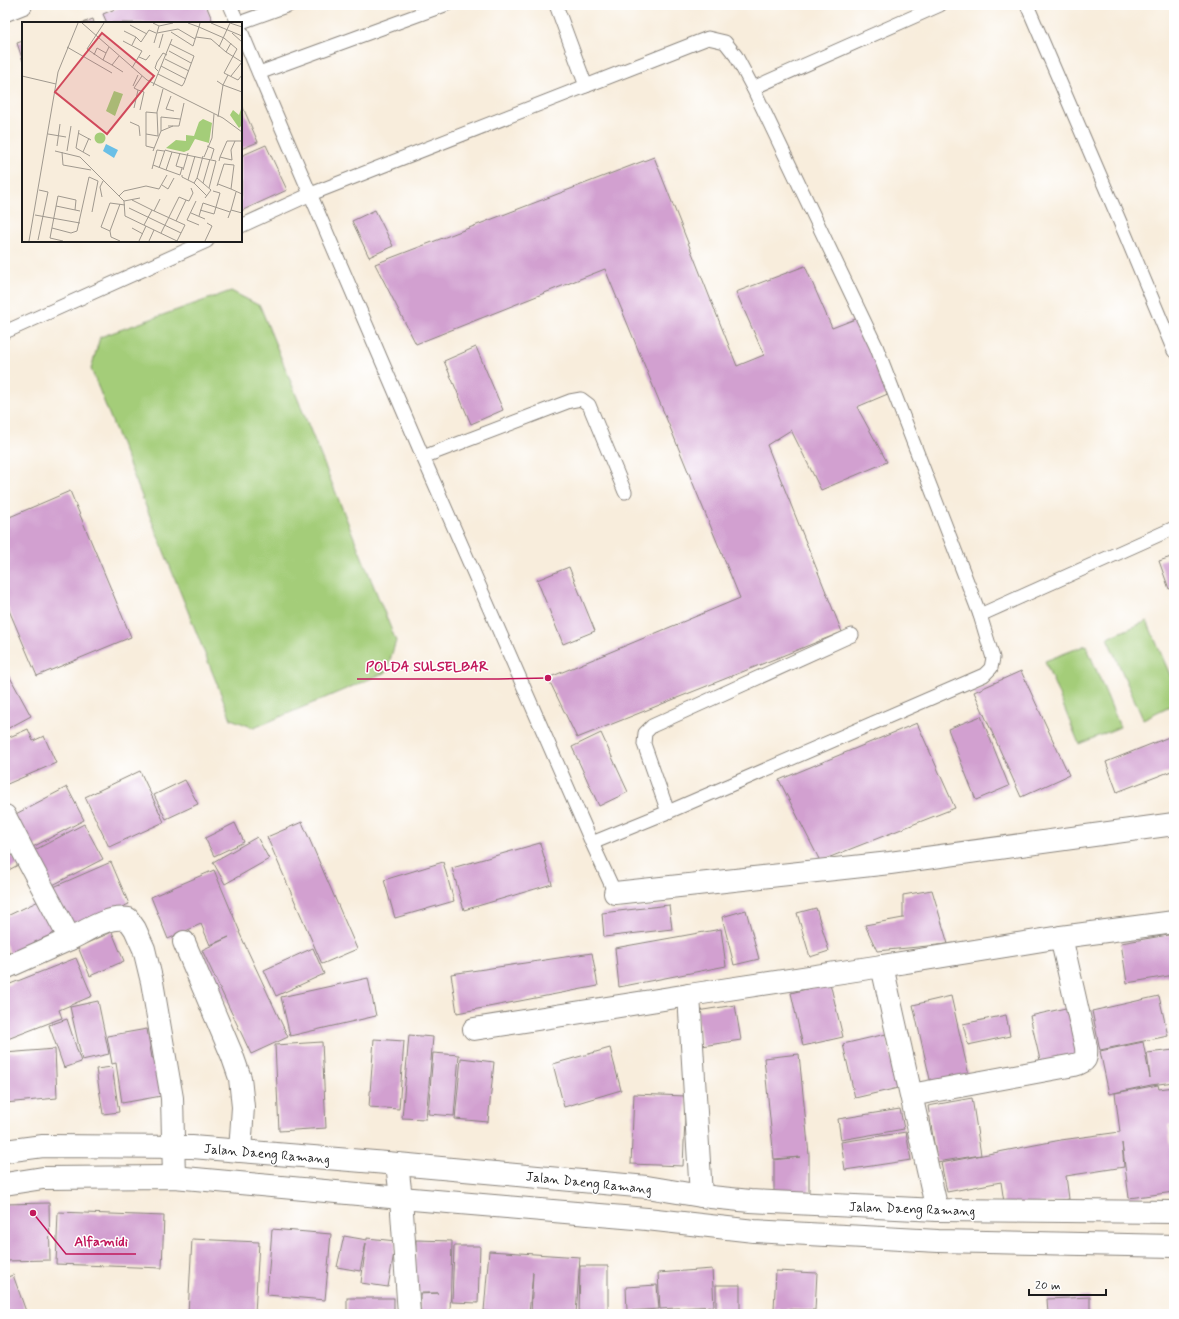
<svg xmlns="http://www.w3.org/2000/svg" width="1179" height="1319" font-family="Mynerve,sans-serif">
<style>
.green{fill:#a4cd79;stroke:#60744a}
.building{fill:#d2a0d0}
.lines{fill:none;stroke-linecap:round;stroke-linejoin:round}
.service-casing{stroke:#8a847c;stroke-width:15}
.minor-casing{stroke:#8a847c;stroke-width:24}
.secondary-casing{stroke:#8a847c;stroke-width:24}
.service{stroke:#fff;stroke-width:13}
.minor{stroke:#fff;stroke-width:22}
.secondary{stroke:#fff;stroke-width:22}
.labels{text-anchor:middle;stroke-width:3;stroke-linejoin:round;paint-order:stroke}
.street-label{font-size:13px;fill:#1c1c1c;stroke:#fff}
.inset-road{fill:none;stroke:#a0998f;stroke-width:1}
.view{fill:#d1495b;fill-opacity:0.15;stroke:#d1495b;stroke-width:2}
.inset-edge{fill:none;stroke:#1c1c1c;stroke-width:2}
.leader{fill:none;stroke:#c2185b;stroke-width:1.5}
.callout-dot{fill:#c2185b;stroke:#fff;stroke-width:1.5}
.callout-label{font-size:14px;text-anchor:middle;font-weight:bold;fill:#c2185b;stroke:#fff;stroke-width:3;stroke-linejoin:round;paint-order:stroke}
</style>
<rect width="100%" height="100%" fill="#fff"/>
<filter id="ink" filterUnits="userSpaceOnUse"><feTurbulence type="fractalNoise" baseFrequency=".025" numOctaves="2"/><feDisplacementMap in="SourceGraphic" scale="8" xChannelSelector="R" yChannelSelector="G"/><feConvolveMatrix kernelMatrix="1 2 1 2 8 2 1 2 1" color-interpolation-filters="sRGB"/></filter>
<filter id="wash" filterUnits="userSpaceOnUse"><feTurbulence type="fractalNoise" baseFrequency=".012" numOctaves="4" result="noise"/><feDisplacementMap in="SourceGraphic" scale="16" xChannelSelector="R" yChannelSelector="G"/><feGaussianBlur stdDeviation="0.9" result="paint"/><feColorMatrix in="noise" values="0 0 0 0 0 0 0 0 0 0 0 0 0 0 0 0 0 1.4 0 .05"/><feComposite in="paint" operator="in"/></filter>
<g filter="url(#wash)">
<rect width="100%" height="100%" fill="#f8eddc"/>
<g class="green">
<polygon points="231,291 260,306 396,641 386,672 254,728 231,719 91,369 100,337"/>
<polygon points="1147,621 1174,684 1174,704 1143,719 1107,638"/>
<polygon points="1086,645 1120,727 1079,744 1045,661"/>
</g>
<g id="blocks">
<g class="building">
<polygon points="125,5 206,5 213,22 210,23 107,23 103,14"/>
<polygon points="93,19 94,23 82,23"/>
<polygon points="23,41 23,61 17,43"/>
<polygon points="241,103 258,142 241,149"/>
<polygon points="266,145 287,190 241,211 241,156"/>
<polygon points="654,157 737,366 764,355 736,292 805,266 832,328 858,318 890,393 857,407 887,462 821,490 791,430 767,445 842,632 577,738 548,678 740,598 605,269 416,344 375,264"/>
<polygon points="375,210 393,246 369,257 352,221"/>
<polygon points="476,347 503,410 471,424 444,361"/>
<polygon points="70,491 131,637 37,676 5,601 5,519"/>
<polygon points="1174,556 1174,587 1169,589 1159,561"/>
<polygon points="569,567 595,631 563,644 537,580"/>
<polygon points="5,668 31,716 5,730"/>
<polygon points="1021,671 1069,775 1021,797 974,692"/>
<polygon points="981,716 1009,786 976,800 948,729"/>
<polygon points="917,723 955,808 820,861 779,780"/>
<polygon points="28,729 33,741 44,736 56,763 5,785 5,739"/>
<polygon points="601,733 628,792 599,806 572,747"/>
<polygon points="1174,735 1174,770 1117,792 1106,762"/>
<polygon points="140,771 164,822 109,847 85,797"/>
<polygon points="185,780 198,804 166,819 154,795"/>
<polygon points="67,787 84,820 29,849 12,816"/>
<polygon points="302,822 357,949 322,964 267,837"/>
<polygon points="235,823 244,842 214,856 205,838"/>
<polygon points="84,824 103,859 49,887 31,852"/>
<polygon points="257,837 269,859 225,884 213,862"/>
<polygon points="5,842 18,865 5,872"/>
<polygon points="540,843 552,884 464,910 452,868"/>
<polygon points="111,862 129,904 67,930 49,889"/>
<polygon points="443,862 454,901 395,918 384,880"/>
<polygon points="214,870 240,932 239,932 288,1037 251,1054 202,950 229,937 210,945 201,924 168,939 151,897"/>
<polygon points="932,890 948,944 877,951 865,925 903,918 903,895"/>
<polygon points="45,898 61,930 10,954 5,943 5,917"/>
<polygon points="669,905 672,929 604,937 602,913"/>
<polygon points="816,908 829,951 810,957 797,913"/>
<polygon points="746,910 759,959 734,965 722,917"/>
<polygon points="721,929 726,966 619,987 615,948"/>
<polygon points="112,932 124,961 90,976 78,947"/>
<polygon points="1174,934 1174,975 1127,983 1121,943"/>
<polygon points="313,948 324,974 276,996 264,970"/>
<polygon points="592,953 598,986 457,1013 451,974"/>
<polygon points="76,958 92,996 59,1010 62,1018 5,1040 5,986"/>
<polygon points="368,978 376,1016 290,1036 281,997"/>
<polygon points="830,983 843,1037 803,1046 791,993"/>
<polygon points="951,996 970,1080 932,1088 913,1005"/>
<polygon points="1159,996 1168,1036 1100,1050 1092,1011"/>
<polygon points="98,1001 109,1054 82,1060 70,1007"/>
<polygon points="735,1005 741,1040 702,1046 697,1011"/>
<polygon points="1070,1007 1082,1059 1042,1069 1030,1016"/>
<polygon points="1006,1015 1010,1036 968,1045 963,1024"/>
<polygon points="67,1019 81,1062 64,1068 49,1025"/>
<polygon points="147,1029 152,1058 161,1056 167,1095 122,1103 116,1063 112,1064 107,1036"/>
<polygon points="886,1034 898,1088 855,1098 843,1044"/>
<polygon points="409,1035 433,1037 426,1119 402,1118"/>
<polygon points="374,1039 404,1041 399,1109 369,1107"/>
<polygon points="322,1042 326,1128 279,1131 275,1045"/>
<polygon points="1143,1042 1150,1078 1147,1053 1174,1050 1174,1082 1151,1085 1109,1094 1100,1051"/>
<polygon points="610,1048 621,1090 564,1107 553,1064"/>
<polygon points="55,1049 57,1098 5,1103 5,1053"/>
<polygon points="433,1053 459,1055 454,1116 428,1114"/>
<polygon points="799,1054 809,1155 809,1197 774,1197 774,1160 800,1157 774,1159 764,1058"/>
<polygon points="461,1058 494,1062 488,1122 455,1119"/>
<polygon points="112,1067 119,1112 103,1114 96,1069"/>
<polygon points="1158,1085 1159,1089 1174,1087 1174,1124 1168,1125 1174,1170 1174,1192 1129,1198 1122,1143 1124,1167 1066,1176 1069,1199 1005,1209 1001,1182 947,1192 941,1163 1061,1140 1120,1132 1115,1093"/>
<polygon points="634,1094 686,1096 683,1166 631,1164"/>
<polygon points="972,1098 981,1155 937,1162 928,1106"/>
<polygon points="900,1109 904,1129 841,1140 838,1119"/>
<polygon points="1172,1125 1174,1125 1174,1145 1173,1145"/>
<polygon points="906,1132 911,1160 845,1170 841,1142"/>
<polygon points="49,1203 50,1260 5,1261 5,1204"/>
<polygon points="58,1212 164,1216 162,1268 56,1264"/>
<polygon points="272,1229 331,1234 325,1300 267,1295"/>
<polygon points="344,1236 367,1240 367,1238 396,1241 388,1287 361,1283 366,1243 360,1271 337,1267"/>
<polygon points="192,1239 259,1242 255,1314 188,1314"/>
<polygon points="416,1240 452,1241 450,1314 420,1313 420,1294 438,1293 415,1293"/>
<polygon points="454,1246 480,1246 478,1303 452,1302"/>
<polygon points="489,1251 580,1257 576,1314 531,1314 533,1272 529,1314 484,1311"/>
<polygon points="580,1266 608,1266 608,1314 579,1314"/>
<polygon points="712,1269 714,1306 660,1309 658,1273"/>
<polygon points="776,1271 817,1273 815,1310 774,1309"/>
<polygon points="13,1275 27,1314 5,1314 5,1278"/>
<polygon points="657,1285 659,1309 627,1311 626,1287"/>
<rect x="716" y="1285" width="24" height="29"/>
<polygon points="1090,1297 1090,1314 1048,1314 1047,1299"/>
<rect x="347" y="1298" width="47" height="16"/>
</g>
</g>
</g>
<g filter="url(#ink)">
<use href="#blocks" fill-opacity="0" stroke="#8a847c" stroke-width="1"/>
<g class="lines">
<defs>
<g id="service">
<polyline points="230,5 238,23"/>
<polyline points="556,5 586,86"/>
<polyline points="1027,5 1126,236 1174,351"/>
<polyline points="5,15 25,7"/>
<polyline points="239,23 289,5"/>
<polyline points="241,31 275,112 423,457 592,843 615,893"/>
<polyline points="259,73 445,5"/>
<polyline points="241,226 311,194 708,38 725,42 736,56 753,88"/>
<polyline points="5,332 207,241"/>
<polyline points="423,457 570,401 581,399 589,405 625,492"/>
<polyline points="980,615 1174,528"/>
<polyline points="668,812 644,744 645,733 652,726 852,635"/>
<polyline points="592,843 668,812 984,675 991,668 993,658 980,615 876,346 753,88 940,5"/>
</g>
<g id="minor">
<path d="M5,816l20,39 45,84c18,-9 37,-23 58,-20l7,10 9,20 8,33 12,70 8,46 2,79"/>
<polyline points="615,893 890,863 1174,824"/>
<polyline points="184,942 232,1055 240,1078 243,1107 240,1151"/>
<polyline points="882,966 1061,937 1174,922"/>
<polyline points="5,968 70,939"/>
<polyline points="474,1029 689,995"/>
<polyline points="397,1164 401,1198 409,1314"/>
<polyline points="701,1196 689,995 882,966 911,1095"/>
<path d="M937,1210l-26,-115 163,-30c12,-3 13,-6 12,-18l-25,-110"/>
</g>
<g id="secondary">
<polyline points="5,1151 43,1146 192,1147 387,1163 647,1187 701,1196 750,1201 937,1210 1174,1212"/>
<polyline points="5,1184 43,1178 174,1177 401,1198 647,1219 754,1231 938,1241 1174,1246"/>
</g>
</defs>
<use href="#service" class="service-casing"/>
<use href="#minor" class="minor-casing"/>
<use href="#secondary" class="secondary-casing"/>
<use href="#service" class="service"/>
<use href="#minor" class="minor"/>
<use href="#secondary" class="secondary"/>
</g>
</g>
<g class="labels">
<g class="street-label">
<text transform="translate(267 1153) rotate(5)" y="5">Jalan Daeng Ramang</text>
<text transform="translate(589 1182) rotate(6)" y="5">Jalan Daeng Ramang</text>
<text transform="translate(912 1208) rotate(2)" y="5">Jalan Daeng Ramang</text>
</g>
</g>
<g transform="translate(22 22)">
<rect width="220" height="220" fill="#f8eddc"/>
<path d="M92,69l9,3 -8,22 -9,-5zM220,84v19l-3,3 -9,-13 3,-5 6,5zM181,97l9,4 -3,20 -14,-4 -6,11 -5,2 -18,-4 10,-8 10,1v-6l8,1 5,-14zM72.5 116a5.5 5.5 0 1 1 11 0a5.5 5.5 0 1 1-11 0Z" fill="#a4cd79"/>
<path d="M84,122l12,6 -4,8 -11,-7z" fill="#6abfe6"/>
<path class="inset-road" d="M60,1l65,57 76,38 19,14M131,1l6,3 14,-3M166,1l11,4 1,-4M189,1l31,13M208,1l12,4M108,3l17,9M156,7l17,10M102,9l12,6 -4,8M149,10l22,14 6,-19 25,11 13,11 -13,24 14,7 4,-5M135,11l21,-4M210,11l10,9M114,15l5,5 8,-12 7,3M174,15l15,2 15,13 5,-9M101,19l19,10 -10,17M132,21l5,-17M45,25l45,26M197,25l11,-24M137,26l4,-14M147,29l22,12M204,30l16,10M84,31l-3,7 9,5 7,-9M72,33l3,-7 9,5 3,-6M117,35l7,3 4,-5M143,37l24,12M81,38l-16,-11 17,-26M90,43l11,7M139,44l25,13M136,49l-3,-3 2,-6 6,-9 4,2M136,52l24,12 2,-3 10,-27 -24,-12M206,53l-5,10 19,7M0,54l34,8M209,54l11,-14M195,59l6,4 -5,32M111,64l5,-11M131,64l19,-47M116,68l6,2 -4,18M149,74l-5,13 8,2M112,86l4,-18 -4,-2 8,-12M108,100l9,4 1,10M146,104h11l5,-23M151,104l-12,5v-14l19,2M57,108l-3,18 14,8M56,111l13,7M26,112l18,3M124,112l12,2M136,114l-1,-24 6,-23M35,124l3,-22M185,124l7,3 -3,10M132,126l-8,-2v-34l11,1M33,129l25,6 44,44 1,15 52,25M45,129l4,-25M131,129l8,-20M40,130l1,13 28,5M61,130l6,-14M158,131l-4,13 7,2M181,134l-6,22 14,12 -6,8M182,135l8,-19 2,-24M198,135l7,-16h15M197,139l1,-4 12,3 -1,-10 4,-9M131,143l4,-15 7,1M137,146l6,-18 7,2M160,146l-2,7 -14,-5 6,-18 44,9 -7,27M130,147l1,-4 13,5M161,148l5,-17M160,153v2l12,6M175,156l-3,5 13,13M166,158l7,-24M181,161l7,-24M196,162l13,5M140,163l6,4 6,-11M195,164l7,-22 10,1 -3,24 11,5M97,174l5,-5 22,-5 13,3 8,-14M80,175l-2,-10 3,-6M110,178l20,10 -8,15M164,178l3,1 4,-8 -2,-5M102,179l16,-3M174,179l-9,19 12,5M98,182l-10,27 1,6 9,4M34,184l24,5M107,186l52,25M130,188l33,15 -8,16M178,188l14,4 6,-21 -7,-2M209,188l5,-18M132,189l6,-12M169,191l14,6M13,193l45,8M177,194l4,-13 27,9M206,196l3,-8 11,3M154,199l10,-21M30,206l19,5 6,-2 12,-54 9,4 -6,31M110,206l11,6M88,209l-9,-4 9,-24 15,2M139,211l18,-36 7,3M16,218l10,-48 -9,-2M7,219l29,-169 20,-49M41,219l-13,-3 8,-42 18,4 -1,10M117,219l7,-15M127,219l5,-11M183,219l7,-15 -5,-3"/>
<path class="view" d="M80,11l52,43 -47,58 -52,-42z"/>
<rect width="220" height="220" class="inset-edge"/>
</g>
<path class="leader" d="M548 678L498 679H357M33 1213L66 1254H136"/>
<g class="callout-dot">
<circle cx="548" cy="678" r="4"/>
<circle cx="33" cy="1213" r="4"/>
</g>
<g class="callout-label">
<text x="427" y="671">POLDA SULSELBAR</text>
<text x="101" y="1246">Alfamidi</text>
</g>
<rect width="1179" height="1319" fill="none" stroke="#fff" stroke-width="20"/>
<path d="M1029 1289v6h77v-6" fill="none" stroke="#1c1c1c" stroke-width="2"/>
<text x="1035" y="1289" font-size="12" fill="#1c1c1c" stroke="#ffffff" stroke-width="3" paint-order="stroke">20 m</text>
</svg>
